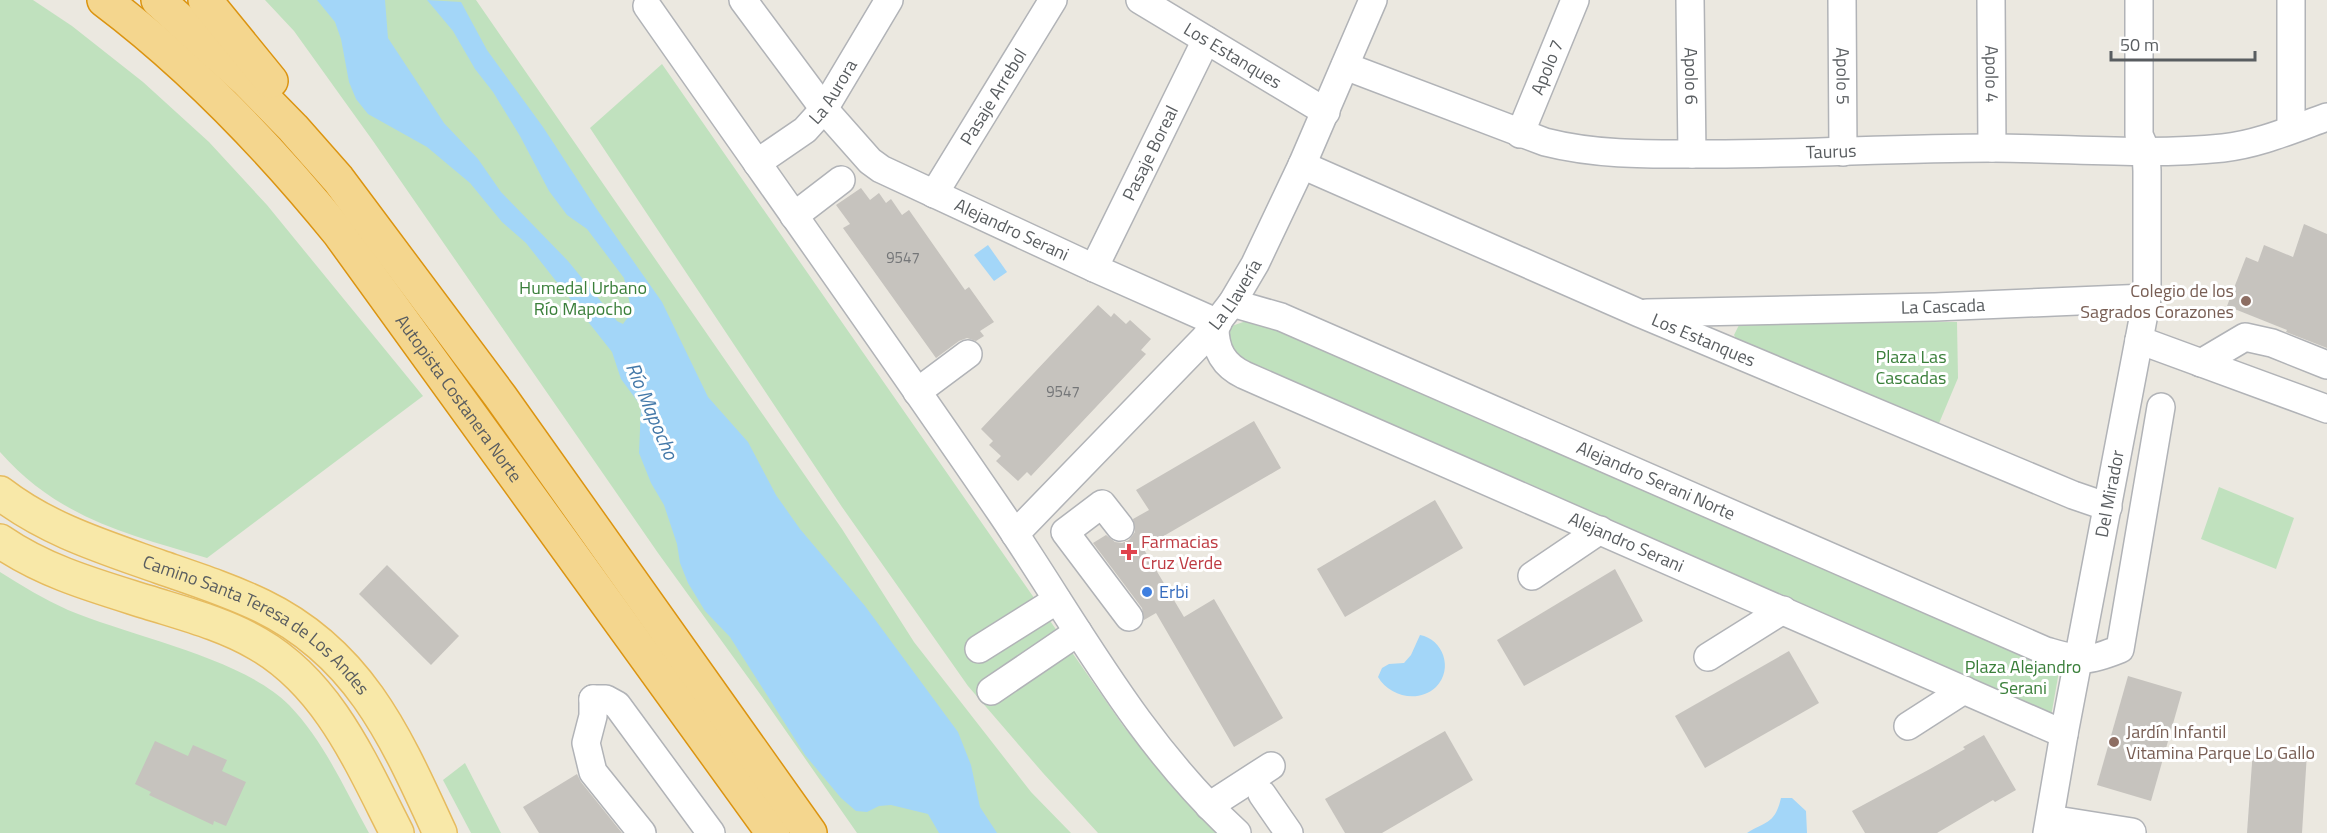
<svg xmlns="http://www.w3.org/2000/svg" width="2327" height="833" font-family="'Titillium Web',sans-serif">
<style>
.green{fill:#c0e1be}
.water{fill:#a3d6f8}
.building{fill:#c6c3be}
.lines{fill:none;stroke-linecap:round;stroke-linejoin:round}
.minor-casing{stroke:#b1b3b7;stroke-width:30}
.major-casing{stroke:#e6bb5f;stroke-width:36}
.highway-casing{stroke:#db9411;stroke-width:36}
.minor{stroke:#fff;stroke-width:27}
.major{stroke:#f8e8a8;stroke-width:33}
.highway{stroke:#f4d68e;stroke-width:33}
.education-dot{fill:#8d6e63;stroke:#fff;stroke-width:2}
.health-dot{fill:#e0444e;stroke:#fff;stroke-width:2}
.shop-dot{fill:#3f7fe0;stroke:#fff;stroke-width:2}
.labels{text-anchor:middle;stroke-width:6;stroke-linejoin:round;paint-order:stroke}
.number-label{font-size:15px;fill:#747678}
.street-label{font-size:18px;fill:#595d60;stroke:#fff}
.park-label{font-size:18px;fill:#3a7f3a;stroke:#fff}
.education-label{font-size:18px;fill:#785e54;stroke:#fff;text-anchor:end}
.health-label{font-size:18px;fill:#be3a42;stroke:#fff;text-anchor:start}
.shop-label{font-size:18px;fill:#366cbe;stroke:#fff;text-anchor:start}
.water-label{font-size:20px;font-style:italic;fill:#4378a8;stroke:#fff}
</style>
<rect width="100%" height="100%" fill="#ebe8e0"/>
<g class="green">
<path d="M0,0h33l39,26 71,56 66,60 58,63 156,191 -216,162c-80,-24 -149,-40 -207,-106z"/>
<polygon points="265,0 476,0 842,529 914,642 1031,792 1071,833 857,833 765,701 658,553 373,141 294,31"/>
<polygon points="662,64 1124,727 1177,791 1221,833 1098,833 1043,773 968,686 842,507 590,128"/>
<polygon points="1249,320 1310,336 2061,660 2050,722 1227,357 1226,328"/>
<polygon points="1957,322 1958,378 1937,428 1740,346 1734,335 1739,325 1747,323"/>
<polygon points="2219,487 2294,518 2276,569 2201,539"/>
<path d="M0,572c22,14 44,27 68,38 64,27 173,47 221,95 35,36 56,85 80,128h-369z"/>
<polygon points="465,763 501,833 471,833 443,780"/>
</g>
<g class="water">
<polygon points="317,0 385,0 388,38 444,123 478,159 501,192 568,261 617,321 623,324 628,317 630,304 624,278 587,229 567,215 549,191 520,136 493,92 475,69 453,31 427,0 461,2 487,50 543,127 596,208 662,302 708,397 748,442 776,495 800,529 865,606 958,732 971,765 980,807 997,833 939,833 928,814 891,805 879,806 867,812 856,811 841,798 805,755 730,637 705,611 688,583 680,563 677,544 664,505 651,483 639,453 641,406 621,379 612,352 526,243 502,222 470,183 427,147 368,114 356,99 349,82 341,39 335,22"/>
<polygon points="988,245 1007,272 994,281 974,255"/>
<path d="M1420,635c23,4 34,34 16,52 -18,17 -47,9 -58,-10l4,-9 7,-4 15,-1 7,-8z"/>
<path d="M1781,798h11l14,13 1,22h-60c19,-12 28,-9 34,-35z"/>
</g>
<g class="building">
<polygon points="861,188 870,200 879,193 886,203 891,199 902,215 909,210 965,290 969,287 994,322 980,331 984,336 976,341 967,338 959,341 936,358 843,228 850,224 836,205"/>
<polygon points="2304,224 2327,234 2327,348 2286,332 2287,330 2227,306 2246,257 2258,262 2264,245 2293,257"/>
<polygon points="1098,305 1111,317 1114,313 1126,324 1130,320 1151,339 1141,350 1146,354 1031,476 1027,472 1018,481 996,461 1001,456 989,445 993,441 981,429"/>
<polygon points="1254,421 1281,468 1143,548 1184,617 1214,599 1283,718 1234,747 1156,613 1144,620 1142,608 1093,543 1106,535 1115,542 1122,543 1129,540 1135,532 1133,519 1149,510 1136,490"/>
<polygon points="1435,500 1463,548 1345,617 1317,569"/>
<polygon points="387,565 459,636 431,665 359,594"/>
<polygon points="1615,569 1643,621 1524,686 1497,640"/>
<polygon points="1789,651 1819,703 1705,768 1675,716"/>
<polygon points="2128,676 2182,692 2151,801 2097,785"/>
<polygon points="1445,731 1473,780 1382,833 1345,833 1325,799"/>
<polygon points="1984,735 2016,790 1995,802 1993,800 1937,833 1865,833 1852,811 1930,769 1965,749 1963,747"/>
<polygon points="155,741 188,756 193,745 227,760 222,771 246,782 226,826 214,821 213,825 149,795 151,792 135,784"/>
<polygon points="2253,749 2307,753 2302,833 2247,833"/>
<polygon points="577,774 581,782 622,833 539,833 523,807"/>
</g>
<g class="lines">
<defs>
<g id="minor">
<path id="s1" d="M743,0l81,109 46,52 11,8 213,99 124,55"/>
<path id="s2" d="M1140,0l186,112"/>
<path id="s3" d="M1690,0l2,154"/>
<path id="s4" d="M1842,0l1,152"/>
<path id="s5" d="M1991,0l1,148"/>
<polyline points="2291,0 2291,129"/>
<path d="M647,6c118,169 238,337 354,507 76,112 135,227 236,320"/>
<path id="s6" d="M1345,66l200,76c55,14 110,12 166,12 94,0 187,-6 281,-6 77,0 155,8 231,0 36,-4 70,-19 104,-31"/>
<path id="s7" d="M1520,134l55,-134"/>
<path id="s8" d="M757,163l48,-33 19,-21 65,-109"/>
<path id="s9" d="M1302,165l337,148 434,182 35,12"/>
<path id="s10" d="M934,194l119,-194"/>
<polyline points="794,216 841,180"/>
<path id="s11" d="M1094,268l112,-228"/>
<path id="s12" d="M1232,303l49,14 765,334c36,10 39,12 74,-2l41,-242"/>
<path id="s13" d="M1647,313l288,-6 212,-9"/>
<path id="s14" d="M1215,327c0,23 8,38 29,48l820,359"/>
<polyline points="2139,340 2327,409"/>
<polyline points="2201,363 2245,337 2272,343 2327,365"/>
<polyline points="917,392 968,354"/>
<polyline points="1120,527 1102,504 1065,532 1129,617"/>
<path id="s15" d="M1015,534l189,-195 28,-36 23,-39 47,-99 71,-165"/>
<polyline points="1532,576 1600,530"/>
<polyline points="979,649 1057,600"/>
<polyline points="1708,657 1783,610"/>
<polyline points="991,691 1078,632"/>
<polyline points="593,699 606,699 617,705 711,833"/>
<polyline points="593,699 593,716 586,743 593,772 642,833"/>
<polyline points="1908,726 1964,690"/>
<polyline points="1262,794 1289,833"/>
<polyline points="1209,806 1271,766"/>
<polyline points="2050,819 2132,832"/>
<path id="s16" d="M2047,833l17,-99 83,-436v-127l-1,-20 -7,-16v-135"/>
</g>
<g id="major">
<path id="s17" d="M0,493c48,37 104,54 160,74 35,12 69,23 102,39 99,48 135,134 178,227"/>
<path d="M0,541c45,31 96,45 147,61 38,12 77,22 111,42 71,41 103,119 139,189"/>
</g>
<g id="highway">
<path id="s18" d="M104,0c89,67 165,147 235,233l434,600"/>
<polyline points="158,0 246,80 293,128 338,179 500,396 810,833"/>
<polyline points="205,0 271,81"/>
</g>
</defs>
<use href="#minor" class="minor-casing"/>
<use href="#major" class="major-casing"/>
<use href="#highway" class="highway-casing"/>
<use href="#minor" class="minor"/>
<use href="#major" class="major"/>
<use href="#highway" class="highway"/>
</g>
<g class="education-dot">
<circle cx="2246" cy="301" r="6"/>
<circle cx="2114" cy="742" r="6"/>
</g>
<path class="health-dot" d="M1126 543h6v6h6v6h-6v6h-6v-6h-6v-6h6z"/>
<circle class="shop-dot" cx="1147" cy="592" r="6"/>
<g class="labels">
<g class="number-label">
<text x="903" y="263">9547</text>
<text x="1063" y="397">9547</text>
</g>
<g class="street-label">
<text dy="6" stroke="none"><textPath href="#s2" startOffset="108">Los Estanques</textPath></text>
<text dy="6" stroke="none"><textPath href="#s7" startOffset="72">Apolo 7</textPath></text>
<text dy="6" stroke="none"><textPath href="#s5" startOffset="74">Apolo 4</textPath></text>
<text dy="6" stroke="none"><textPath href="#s4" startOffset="76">Apolo 5</textPath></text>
<text dy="6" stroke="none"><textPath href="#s3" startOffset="76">Apolo 6</textPath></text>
<text dy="6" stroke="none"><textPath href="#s8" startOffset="106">La Aurora</textPath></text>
<text dy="6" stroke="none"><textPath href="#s10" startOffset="114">Pasaje Arrebol</textPath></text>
<text dy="6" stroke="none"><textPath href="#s6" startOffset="501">Taurus</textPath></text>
<text dy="6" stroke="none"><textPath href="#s11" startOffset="128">Pasaje Boreal</textPath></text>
<text dy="6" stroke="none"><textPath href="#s1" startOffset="363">Alejandro Serani</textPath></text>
<text dy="6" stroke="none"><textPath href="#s15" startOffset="326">La Llavería</textPath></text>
<text dy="6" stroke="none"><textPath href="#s13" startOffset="296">La Cascada</textPath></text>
<text dy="6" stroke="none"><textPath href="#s9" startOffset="438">Los Estanques</textPath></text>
<text dy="6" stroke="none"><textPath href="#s18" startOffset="536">Autopista Costanera Norte</textPath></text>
<text dy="6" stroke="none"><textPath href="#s12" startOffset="460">Alejandro Serani Norte</textPath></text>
<text dy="6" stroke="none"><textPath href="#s16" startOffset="345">Del Mirador</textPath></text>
<text dy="6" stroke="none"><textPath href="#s14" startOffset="477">Alejandro Serani</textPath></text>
<text dy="6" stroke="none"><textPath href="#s17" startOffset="291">Camino Santa Teresa de Los Andes</textPath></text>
</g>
<g class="park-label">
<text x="583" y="294">Humedal Urbano<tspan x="583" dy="21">Río Mapocho</tspan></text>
<text x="1911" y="363">Plaza Las<tspan x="1911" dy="21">Cascadas</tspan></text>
<text x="2023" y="673">Plaza Alejandro<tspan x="2023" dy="21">Serani</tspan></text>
</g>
<g class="education-label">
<text x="2234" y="297">Colegio de los<tspan x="2234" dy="21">Sagrados Corazones</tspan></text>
<text x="2126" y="738" text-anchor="start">Jardín Infantil<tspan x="2126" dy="21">Vitamina Parque Lo Gallo</tspan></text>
</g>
<g class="health-label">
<text x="1141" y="548">Farmacias<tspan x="1141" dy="21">Cruz Verde</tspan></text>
</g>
<g class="shop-label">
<text x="1159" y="598">Erbi</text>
</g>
<g class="water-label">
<text transform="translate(652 411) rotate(67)" y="7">Río Mapocho</text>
</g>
</g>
<path d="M2111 51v9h144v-9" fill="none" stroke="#595d60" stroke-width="3"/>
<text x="2120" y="51" font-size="18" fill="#595d60" stroke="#ffffff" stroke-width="4.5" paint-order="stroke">50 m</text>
</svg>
